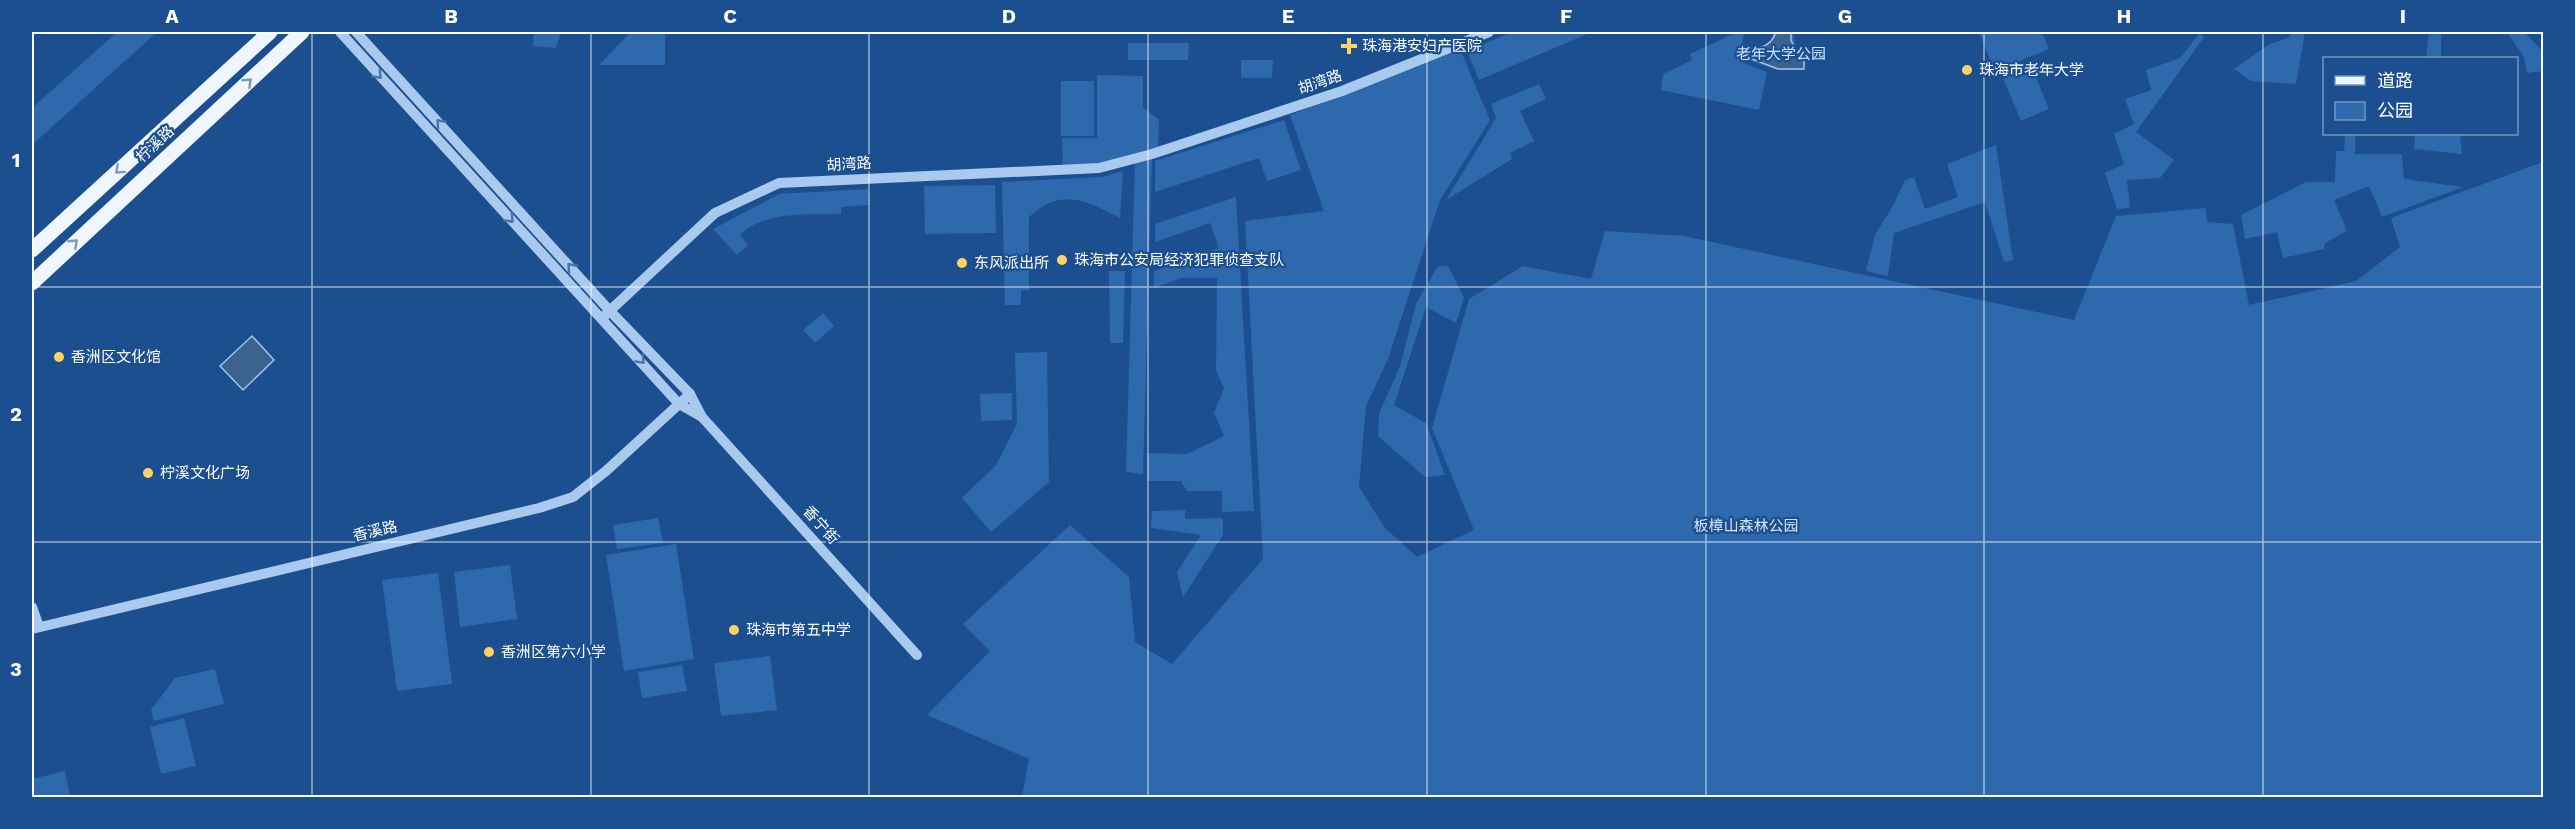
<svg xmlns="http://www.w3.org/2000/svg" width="2575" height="829" font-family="'Work Sans','Noto Sans SC',sans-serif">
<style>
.green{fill:#2e69ad}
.water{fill:#3c6290;stroke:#9cc4f0;stroke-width:1.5}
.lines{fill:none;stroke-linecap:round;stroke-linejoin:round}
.minor{stroke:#a9c9ee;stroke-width:10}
.major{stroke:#f0f6ff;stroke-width:15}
.oneway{stroke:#4674ac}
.oneway2{stroke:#7b9ac1}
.grid{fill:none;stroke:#fff;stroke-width:1.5;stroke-opacity:0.55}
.poi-dot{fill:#ffd166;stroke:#1b4f8f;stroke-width:2}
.labels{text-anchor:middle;stroke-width:4.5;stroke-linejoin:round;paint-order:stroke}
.poi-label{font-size:15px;fill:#fff;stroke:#1b4f8f;text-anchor:start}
.park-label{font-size:15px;fill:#cfe3fa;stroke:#1b4f8f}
.street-label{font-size:15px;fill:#fff;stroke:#1b4f8f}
.neatline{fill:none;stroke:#fff;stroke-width:2}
.grid-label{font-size:20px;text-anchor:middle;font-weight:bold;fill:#fff}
</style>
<rect width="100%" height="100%" fill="#1b4f8f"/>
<g class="green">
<polygon points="117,32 156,33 32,145 32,108"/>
<polygon points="534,32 561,32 556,48 533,46"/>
<polygon points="631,32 665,32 665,65 599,65"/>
<polygon points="1512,32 1592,32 1479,80 1467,51"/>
<polygon points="1737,32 1744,32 1739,61 1767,72 1759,110 1661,90 1663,74 1692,60 1690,54"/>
<path d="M1773,32h21c0,9 2,21 11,27l-1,11h-27l-34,-12 1,-9 19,-3 8,-6z"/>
<polygon points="1979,32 2042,32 2049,49 1995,71"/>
<polygon points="2292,32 2305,32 2296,84 2251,81 2234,69 2268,45 2289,37"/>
<polygon points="2429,32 2441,32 2441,58 2426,58"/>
<polygon points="2507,32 2524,32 2543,52 2543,75 2543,71 2527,73 2524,57"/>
<polygon points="2200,33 2204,37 2136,132 2174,160 2160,178 2127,180 2130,208 2117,209 2105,173 2124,164 2114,134 2134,124 2125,99 2151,90 2146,70 2180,58"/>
<polygon points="1128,43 1189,43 1188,60 1128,60"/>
<polygon points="1460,49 1490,120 1440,200 1388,359 1366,406 1359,487 1385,528 1417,557 1474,530 1432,428 1469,299 1523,266 1591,279 1605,231 1684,236 2074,320 2116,216 2206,208 2207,222 2233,224 2249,305 2356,281 2400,247 2391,218 2543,162 2543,797 1022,797 1029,759 927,715 990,651 963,624 1070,525 1129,577 1135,642 1172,664 1263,559 1245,221 1324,211 1290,115"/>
<polygon points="1241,60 1273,60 1272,78 1241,78"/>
<polygon points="2029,61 2049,109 2021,121 2001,73"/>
<polygon points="1097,75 1143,76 1143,107 1159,120 1158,151 1098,165 1063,166 1062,138 1097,138"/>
<rect x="1061" y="81" width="33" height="55"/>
<polygon points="1539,84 1546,99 1520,111 1534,141 1510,153 1512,159 1446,200 1496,118 1491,104"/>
<polygon points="1284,120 1301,170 1267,181 1259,158 1155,192 1155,161"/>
<polygon points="2345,134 2355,134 2355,154 2402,154 2404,179 2463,187 2382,217 2369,186 2334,200 2347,231 2325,243 2324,249 2283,258 2277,232 2245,239 2241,215 2306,182 2335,182 2336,151 2344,151"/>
<polygon points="2415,134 2460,134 2462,154 2414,149"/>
<polygon points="1996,145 2013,260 2004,262 1985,202 1894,233 1888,276 1866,271 1875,235 1894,204 1905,180 1914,177 1925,209 1958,197 1947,164"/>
<polygon points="1152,158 1143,474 1126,472 1135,163"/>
<path d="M1123,171l-3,47c-34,-18 -59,-31 -91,-1v73h-8v15h-16l-3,-123 100,-5z"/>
<polygon points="995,185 996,233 925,234 924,186"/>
<path d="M868,189l1,16 -28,2v7c-33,1 -76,-4 -101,21l8,10 -11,10 -24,-26 66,-35z"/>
<polygon points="1236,197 1254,511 1222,512 1222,491 1187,491 1181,481 1147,481 1147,453 1187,454 1224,436 1214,413 1224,388 1216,371 1217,278 1182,278 1154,288 1154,271 1219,248 1210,223 1155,242 1155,224"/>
<polygon points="1438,266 1448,266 1464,298 1456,323 1426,307 1394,405 1426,423 1445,475 1425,477 1378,436 1379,414 1400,366 1416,304"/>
<polygon points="1109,271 1125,271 1123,343 1110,343"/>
<polygon points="823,313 834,326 815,343 803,330"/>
<polygon points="1047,352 1049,482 991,532 962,498 996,465 1017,424 1015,353"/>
<polygon points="1012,393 1012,420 981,421 980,394"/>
<polygon points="1185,510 1185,519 1223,518 1223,535 1183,597 1177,572 1201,535 1151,528 1152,511"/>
<polygon points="658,518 663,543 617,549 613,525"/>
<polygon points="676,544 694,659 624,671 606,555"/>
<polygon points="510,565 517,619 460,627 454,572"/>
<polygon points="438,573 452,684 397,691 382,580"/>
<polygon points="770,656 777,710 721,716 714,663"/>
<polygon points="682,665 687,691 642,698 638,672"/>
<polygon points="215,669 224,704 154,721 151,710 175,678"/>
<polygon points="184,718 196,766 161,774 150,727"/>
<polygon points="65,771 70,797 32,797 32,779"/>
</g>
<g class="water">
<path d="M1776,32h15v8l8,18 5,2v9h-26l-34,-13 1,-5c15,-3 26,-4 31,-19z"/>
<polygon points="252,336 274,360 243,390 220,366"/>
</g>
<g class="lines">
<g class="minor">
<polyline points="340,32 679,404 702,417"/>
<polyline points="356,32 610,311 690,394 702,417 917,655"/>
<polyline points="602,318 715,213 779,183 1099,168 1152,154 1342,91 1489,32"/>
<polyline points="32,607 39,627"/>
<polyline points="32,629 539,508 573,497 606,471 690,394"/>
</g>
<g class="major">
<polyline points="32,250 270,32"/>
<polyline points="32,283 302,32"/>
</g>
</g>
<defs><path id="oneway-chevron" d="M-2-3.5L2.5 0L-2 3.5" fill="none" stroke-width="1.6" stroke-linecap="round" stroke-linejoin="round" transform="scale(1.5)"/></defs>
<g class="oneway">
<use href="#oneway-chevron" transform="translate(378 75) rotate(47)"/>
<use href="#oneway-chevron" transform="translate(440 123) rotate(-132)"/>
<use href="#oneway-chevron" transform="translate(510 219) rotate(47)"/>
<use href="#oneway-chevron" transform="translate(571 267) rotate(-132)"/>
<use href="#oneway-chevron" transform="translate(641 360) rotate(47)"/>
</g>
<g class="oneway2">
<use href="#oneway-chevron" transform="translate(248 82) rotate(-43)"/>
<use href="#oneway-chevron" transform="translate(119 170) rotate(138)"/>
<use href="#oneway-chevron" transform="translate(74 243) rotate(-43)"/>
</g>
<path class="grid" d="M312,32v766M591,32v766M869,32v766M1148,32v766M1427,32v766M1706,32v766M1984,32v766M2263,32v766M32,287h2512M32,542h2512"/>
<g class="poi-dot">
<path d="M1346 37h6v6h6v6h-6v6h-6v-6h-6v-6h6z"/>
<circle cx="1967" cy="70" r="6"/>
<circle cx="1062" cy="260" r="6"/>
<circle cx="962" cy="263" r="6"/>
<circle cx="59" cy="357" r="6"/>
<circle cx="148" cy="473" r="6"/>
<circle cx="734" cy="630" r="6"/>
<circle cx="489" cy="652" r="6"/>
</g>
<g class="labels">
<g class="poi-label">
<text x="1362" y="51">珠海港安妇产医院</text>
<text x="1979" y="75">珠海市老年大学</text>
<text x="1074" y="265">珠海市公安局经济犯罪侦查支队</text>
<text x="974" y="268">东风派出所</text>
<text x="71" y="362">香洲区文化馆</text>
<text x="160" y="478">柠溪文化广场</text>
<text x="746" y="635">珠海市第五中学</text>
<text x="501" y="657">香洲区第六小学</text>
</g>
<g class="park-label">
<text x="1781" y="59">老年大学公园</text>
<text x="1746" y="531">板樟山森林公园</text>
</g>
<g class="street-label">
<text transform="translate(1320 82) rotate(-19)" y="5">胡湾路</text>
<text transform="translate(155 144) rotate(-43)" y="5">柠溪路</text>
<text transform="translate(849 164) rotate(-3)" y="5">胡湾路</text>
<text transform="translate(821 525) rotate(48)" y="5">香宁街</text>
<text transform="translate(375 531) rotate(-13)" y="5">香溪路</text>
</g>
</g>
<rect width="2575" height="829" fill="none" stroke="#1b4f8f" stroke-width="66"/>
<rect x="2323" y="57" width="195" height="78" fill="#1b4f8f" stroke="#7695bc" stroke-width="1.5"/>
<rect x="2335" y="76" width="30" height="9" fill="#f0f6ff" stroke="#7695bc" stroke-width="1.5"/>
<text x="2377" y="87" font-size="18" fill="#ffffff">道路</text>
<rect x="2335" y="102" width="30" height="18" fill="#2e69ad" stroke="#7695bc" stroke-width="1.5"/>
<text x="2377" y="117" font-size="18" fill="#ffffff">公园</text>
<rect x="33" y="33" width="2509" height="763" class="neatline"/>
<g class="grid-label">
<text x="172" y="23">A</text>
<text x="451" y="23">B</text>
<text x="730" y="23">C</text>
<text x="1009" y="23">D</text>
<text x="1288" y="23">E</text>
<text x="1566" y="23">F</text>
<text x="1845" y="23">G</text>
<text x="2124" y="23">H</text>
<text x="2403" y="23">I</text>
<text x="16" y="167">1</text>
<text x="16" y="421">2</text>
<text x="16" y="676">3</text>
</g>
</svg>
